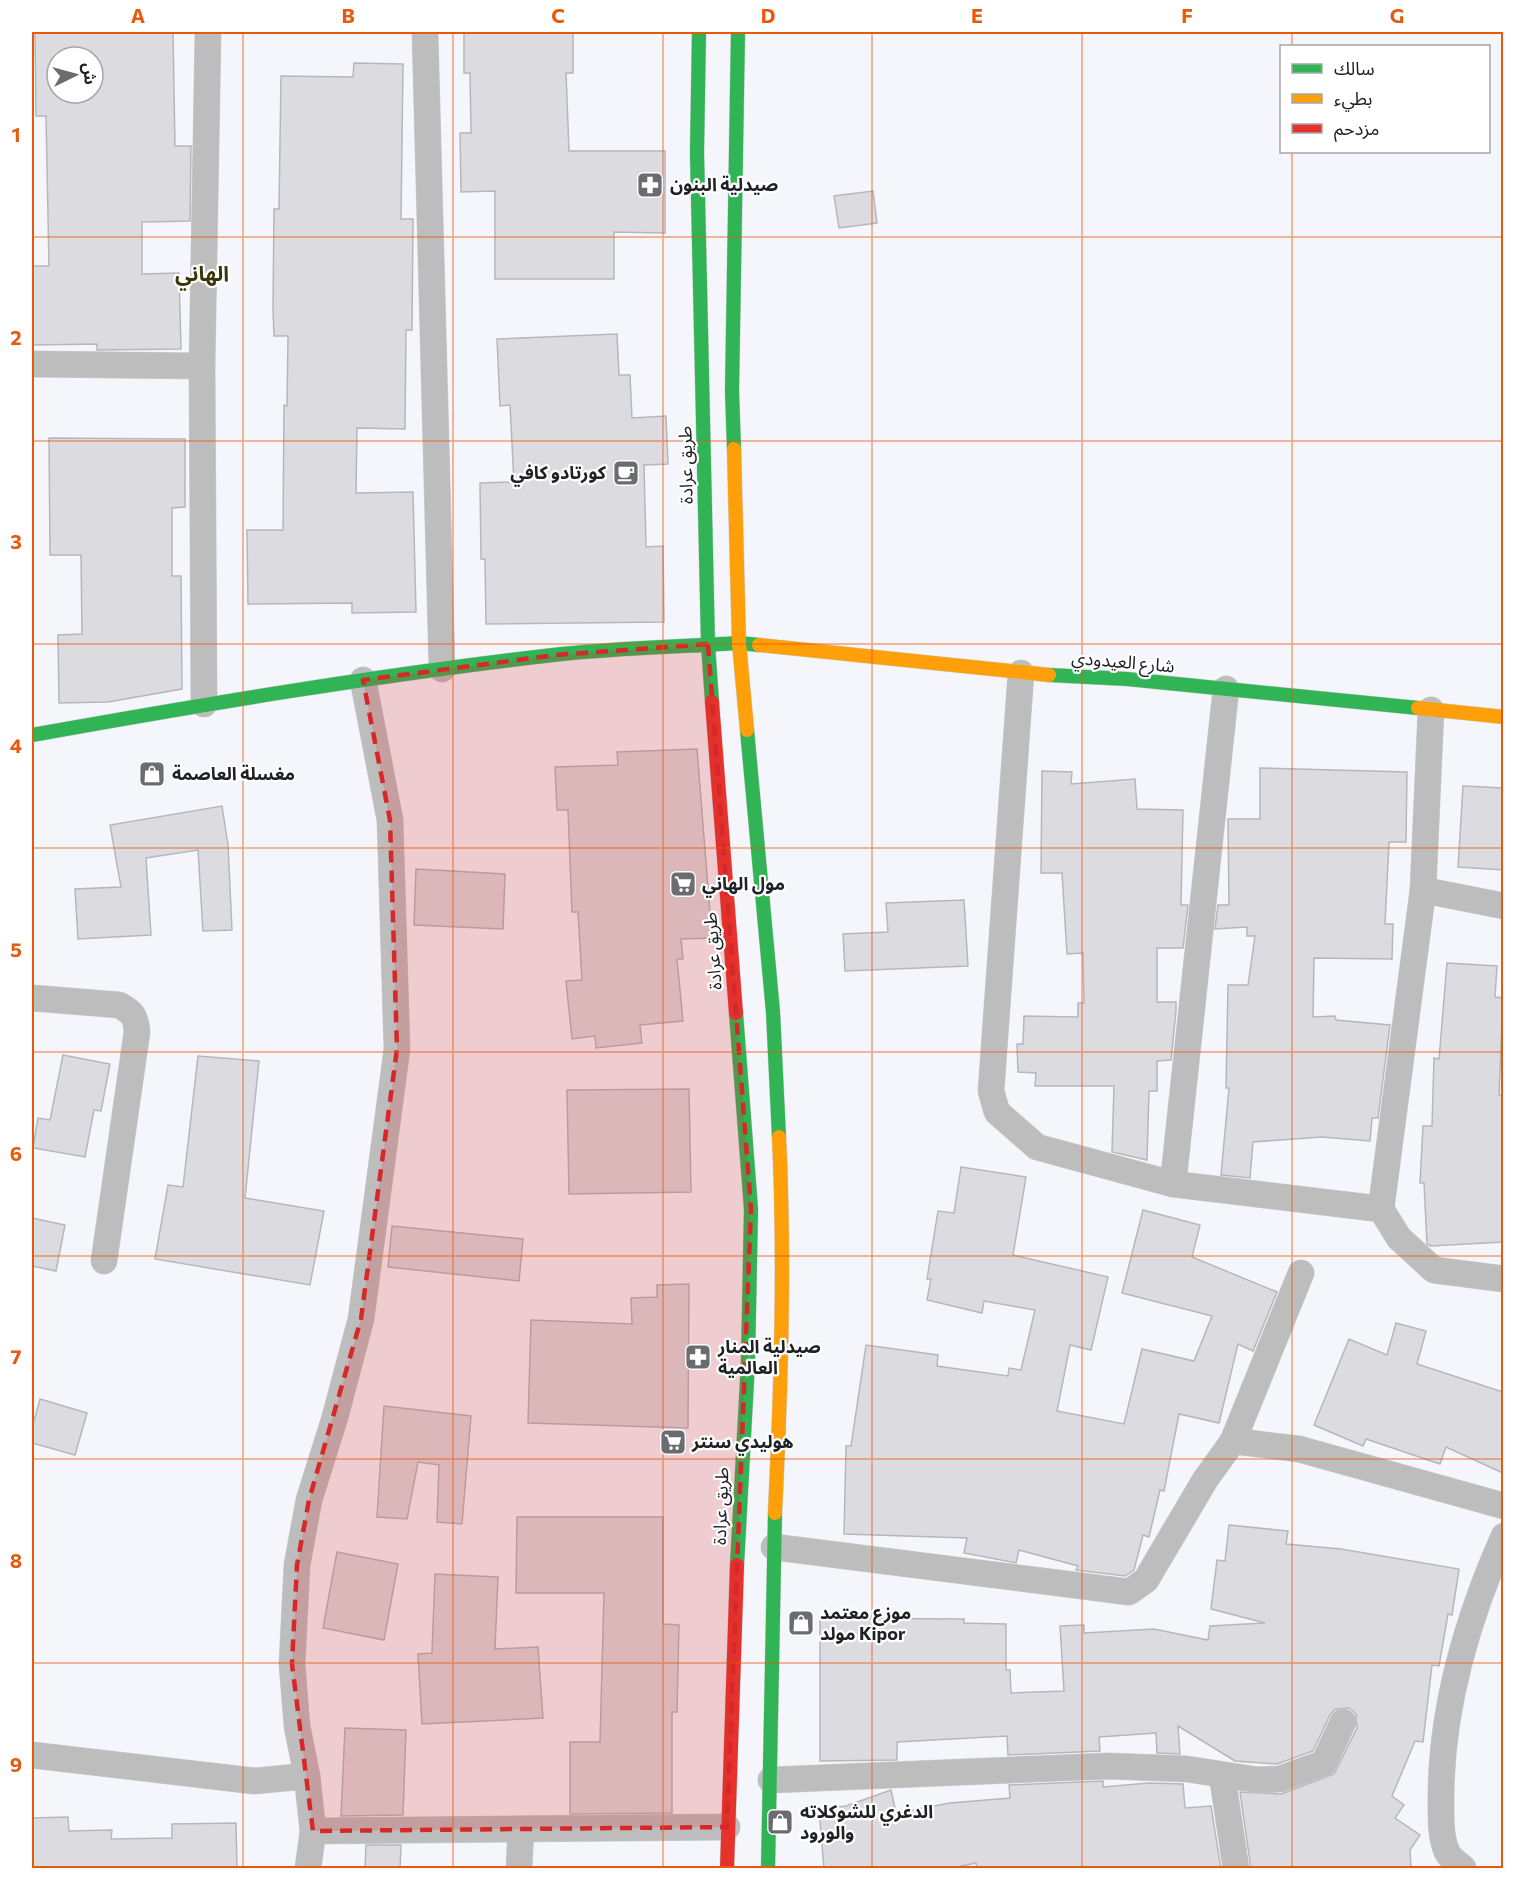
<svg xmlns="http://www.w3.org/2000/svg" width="1535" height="1900" font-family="Commissioner,'Noto Sans Arabic',sans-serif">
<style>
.building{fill:#dcdbdf;stroke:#b7b7bb;stroke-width:1.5;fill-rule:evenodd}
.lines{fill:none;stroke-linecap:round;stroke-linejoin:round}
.street-casing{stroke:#cfd0d3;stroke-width:27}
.fast-casing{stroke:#cfd0d3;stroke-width:15}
.slow-casing{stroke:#cfd0d3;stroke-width:15}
.jam-casing{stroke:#cfd0d3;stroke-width:15}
.street{stroke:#bebdbd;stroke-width:26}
.fast{stroke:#30b455;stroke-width:14}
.slow{stroke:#ff9f0a;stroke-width:14}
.jam{stroke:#e5322d;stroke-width:14}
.marked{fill:#d62828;fill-opacity:0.2;stroke:#d62828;stroke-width:4.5;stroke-dasharray:12 8;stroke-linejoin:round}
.grid{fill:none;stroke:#e8590c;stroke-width:1.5;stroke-opacity:0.55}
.labels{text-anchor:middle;stroke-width:4.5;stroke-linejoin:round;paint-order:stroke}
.poi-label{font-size:18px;font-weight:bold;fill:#202124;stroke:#fff;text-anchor:start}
.street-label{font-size:18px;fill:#202124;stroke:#fff}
.quarter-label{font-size:21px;font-weight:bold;fill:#3a350a;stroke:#fff}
.neatline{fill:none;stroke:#e8590c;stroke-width:2}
.grid-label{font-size:20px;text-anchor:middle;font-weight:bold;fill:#e8590c}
</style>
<rect width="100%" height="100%" fill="#f5f6fb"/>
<g class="building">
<path d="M35,32h138l2,114h16l-1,75 -48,1v52l37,-1 2,76 -84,1v-6l-64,1 -1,-79h17l-3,-150h-10zM57,57h36v36h-36z"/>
<polygon points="464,32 573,32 573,73 566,73 569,151 665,151 665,233 614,232 614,279 495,279 495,191 461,192 460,133 471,133 470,73 464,73"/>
<polygon points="354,63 403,64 401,219 413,219 412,330 406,330 405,429 357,428 356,493 413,492 416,612 352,613 352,603 248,604 247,530 283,530 284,405 287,406 288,336 274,336 273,308 274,209 279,209 281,76 353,77"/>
<polygon points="873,191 877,223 839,228 834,196"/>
<polygon points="617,334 619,375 630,375 632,418 666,416 668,464 644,465 646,547 663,546 664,622 486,624 485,559 481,559 480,483 514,482 510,405 500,406 497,339"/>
<polygon points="49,438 185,439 185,507 172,508 172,576 181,576 182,689 108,702 59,703 58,635 82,634 81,555 50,555"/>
<polygon points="697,749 712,938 681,939 683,959 677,959 683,1021 640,1025 642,1043 596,1048 595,1036 572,1039 566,981 582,980 578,912 572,912 568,810 557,810 555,767 618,765 617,752"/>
<polygon points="1260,768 1407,772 1406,842 1389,842 1385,924 1393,924 1392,959 1314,958 1313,1017 1335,1016 1336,1020 1390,1025 1378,1118 1372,1118 1370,1141 1322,1137 1253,1142 1250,1178 1221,1175 1229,1088 1226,1088 1228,985 1248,985 1255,936 1247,936 1247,927 1215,929 1218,905 1229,905 1228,819 1260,819"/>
<polygon points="1042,771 1072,772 1071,784 1135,779 1137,809 1183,810 1181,905 1188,905 1183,948 1157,948 1157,1002 1176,1002 1176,1011 1171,1060 1157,1061 1157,1091 1149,1091 1147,1160 1112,1152 1114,1086 1035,1086 1036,1073 1018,1072 1017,1044 1023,1044 1024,1016 1078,1017 1078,1003 1084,1003 1083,953 1067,954 1062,873 1041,873"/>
<polygon points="1463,786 1503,788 1503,870 1458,867"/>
<polygon points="222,806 228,845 232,930 203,931 198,850 146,858 151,935 78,939 75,889 121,887 110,825"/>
<polygon points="416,869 505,874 503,929 414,925"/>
<polygon points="964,900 968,966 845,971 843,934 888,932 886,903"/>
<polygon points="1447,963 1497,966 1495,997 1503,998 1499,1095 1503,1095 1503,1242 1431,1246 1427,1244 1424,1183 1420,1183 1423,1126 1432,1126 1434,1058 1439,1059"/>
<polygon points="63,1055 110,1064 101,1111 94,1110 85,1157 33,1148 38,1118 50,1120"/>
<polygon points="198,1056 259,1061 245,1198 324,1211 310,1285 155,1259 168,1185 183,1187"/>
<polygon points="689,1089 691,1192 569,1194 567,1090"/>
<polygon points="961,1167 1026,1177 1013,1255 1108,1277 1091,1350 1070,1345 1057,1411 1124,1424 1142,1349 1194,1361 1212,1316 1122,1293 1143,1210 1200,1225 1192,1257 1277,1292 1253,1351 1238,1344 1219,1423 1179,1414 1164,1491 1160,1490 1149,1537 1143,1535 1134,1570 1125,1576 1076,1570 1078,1566 1019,1550 1016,1563 964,1553 967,1538 844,1534 846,1446 851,1446 866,1345 938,1355 937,1366 1008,1376 1009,1368 1021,1370 1035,1310 984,1301 982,1313 927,1300 931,1279 927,1279 938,1211 954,1213"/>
<polygon points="32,1218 65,1225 56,1271 32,1266"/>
<polygon points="392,1226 523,1239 519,1281 388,1267"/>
<polygon points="689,1284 688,1428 528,1423 531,1320 632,1324 631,1298 657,1297 657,1285"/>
<polygon points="1396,1323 1426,1331 1417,1364 1503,1392 1503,1473 1446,1447 1440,1464 1366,1439 1363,1446 1314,1425 1349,1339 1387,1355"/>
<polygon points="40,1399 87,1413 75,1455 32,1443 32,1428"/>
<polygon points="384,1406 471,1416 462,1524 437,1522 439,1465 418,1462 407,1519 377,1517"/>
<polygon points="517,1517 663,1517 663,1624 679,1625 677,1712 672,1712 672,1813 570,1814 570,1742 600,1742 604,1593 516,1593"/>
<polygon points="1229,1525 1288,1531 1286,1544 1341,1549 1459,1569 1452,1615 1448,1614 1439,1666 1432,1665 1423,1742 1415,1741 1392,1796 1404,1805 1395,1818 1420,1835 1410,1850 1411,1869 1251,1869 1240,1792 1281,1794 1334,1774 1357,1728 1356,1714 1349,1708 1335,1709 1330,1715 1313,1751 1277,1764 1235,1761 1178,1726 1180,1754 1157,1753 1156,1733 1099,1737 1100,1751 1008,1755 1007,1736 897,1742 897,1760 820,1761 820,1618 964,1619 964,1623 1006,1624 1006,1670 1010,1670 1011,1693 1064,1691 1060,1626 1084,1625 1084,1633 1154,1629 1208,1640 1210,1626 1265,1623 1211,1609 1217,1560 1225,1561"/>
<polygon points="337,1552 398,1564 384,1640 323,1628"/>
<polygon points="435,1574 498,1577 495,1649 538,1647 543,1718 422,1724 418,1654 432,1653"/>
<polygon points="345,1728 406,1730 403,1815 341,1816"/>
<polygon points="1103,1781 1103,1787 1149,1783 1183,1784 1185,1808 1211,1806 1221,1869 977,1869 976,1863 948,1869 824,1869 819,1809 846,1806 891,1790 896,1813 950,1803 1010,1798 1009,1785"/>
<polygon points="68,1817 69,1831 112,1830 111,1839 172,1838 172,1824 236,1823 237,1869 32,1869 32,1818"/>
<polygon points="366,1845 401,1845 400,1869 365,1869"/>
</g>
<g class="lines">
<defs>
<g id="street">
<polyline points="425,32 442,669"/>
<polyline points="32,364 202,366 204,704"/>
<polyline points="202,366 208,32"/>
<polyline points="1021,673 991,1091 997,1112 1037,1147 1173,1184 1381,1209"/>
<polyline points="1431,710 1423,890 1504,906"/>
<polyline points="1423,890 1381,1209 1399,1238 1434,1270 1504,1279"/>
<path d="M32,998l87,7c13,7 17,11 18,27l-33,229"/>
<polyline points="1173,1184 1226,689"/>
<polyline points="1233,1441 1301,1273"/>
<polyline points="774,1547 1129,1592 1146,1580 1205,1480 1233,1441 1299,1449 1504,1506"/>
<polyline points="32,1755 254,1781 307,1776"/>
<polyline points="1222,1775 1236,1868"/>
<polyline points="771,1780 1108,1766 1187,1769 1258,1780 1280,1779 1324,1763 1343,1722"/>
<polyline points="313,1831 727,1827"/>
<polyline points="308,1868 313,1831 307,1776 297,1726 292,1664 297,1565 309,1500 335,1417 361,1319 397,1049 390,820 363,680"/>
<polyline points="519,1868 521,1829"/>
<path d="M1463,1868c-5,-4 -13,-10 -16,-16 -7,-16 -6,-37 -6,-54 0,-89 27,-181 63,-262"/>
</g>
<g id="fast">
<polyline points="699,32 697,152 708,644 712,702"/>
<polyline points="734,449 732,391 738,32"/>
<polyline points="1049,675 1127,679 1418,708"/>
<polyline points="747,730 773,1012 779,1137"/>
<path d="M32,735c173,-31 346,-60 521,-80 62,-7 124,-8 186,-12l20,2"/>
<polyline points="736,1013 751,1209 748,1362 737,1565"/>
<polyline points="768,1868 775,1513"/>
</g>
<g id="slow">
<polyline points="734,449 739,643 747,730"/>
<polyline points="759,645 1049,675"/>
<polyline points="1418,708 1504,717"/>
<path d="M775,1513c6,-125 10,-250 4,-376"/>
</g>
<g id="jam">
<polyline points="712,702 736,1013"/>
<polyline points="727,1868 737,1565"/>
</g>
</defs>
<use href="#street" class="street-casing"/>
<use href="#fast" class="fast-casing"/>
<use href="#slow" class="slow-casing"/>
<use href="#jam" class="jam-casing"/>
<use href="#street" class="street"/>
<use href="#fast" class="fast"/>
<use href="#slow" class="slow"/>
<use href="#jam" class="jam"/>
</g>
<path class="marked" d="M708,644l43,565 -24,618 -414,4 -21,-167 5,-99 12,-65 52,-181 36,-270 -7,-229 -27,-140 193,-25z"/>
<path class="grid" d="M243,32v1836M453,32v1836M663,32v1836M872,32v1836M1082,32v1836M1292,32v14M1292,152v1716M32,237h1472M32,441h1472M32,644h1472M32,848h1472M32,1052h1472M32,1256h1472M32,1459h1472M32,1663h1472"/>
<defs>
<symbol id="pharmacy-square" viewBox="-11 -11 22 22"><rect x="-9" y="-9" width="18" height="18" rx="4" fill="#6b6c6f" stroke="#fff"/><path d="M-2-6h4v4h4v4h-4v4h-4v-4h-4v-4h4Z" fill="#fff"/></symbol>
<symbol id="cafe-square" viewBox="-11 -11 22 22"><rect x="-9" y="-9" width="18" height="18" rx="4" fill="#6b6c6f" stroke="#fff"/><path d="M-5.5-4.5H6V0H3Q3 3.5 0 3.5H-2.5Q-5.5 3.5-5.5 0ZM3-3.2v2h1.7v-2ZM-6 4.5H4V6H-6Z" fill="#fff"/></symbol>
<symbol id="shop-square" viewBox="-11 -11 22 22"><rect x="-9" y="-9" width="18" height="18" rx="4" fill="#6b6c6f" stroke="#fff"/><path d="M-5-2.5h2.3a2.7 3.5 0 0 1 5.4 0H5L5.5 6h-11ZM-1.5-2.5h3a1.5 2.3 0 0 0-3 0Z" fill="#fff"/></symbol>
<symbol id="supermarket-square" viewBox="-11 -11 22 22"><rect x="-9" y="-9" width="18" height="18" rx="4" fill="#6b6c6f" stroke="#fff"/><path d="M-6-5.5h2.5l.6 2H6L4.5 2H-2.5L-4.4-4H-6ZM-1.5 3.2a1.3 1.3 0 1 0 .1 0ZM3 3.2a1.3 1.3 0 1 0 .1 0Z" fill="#fff"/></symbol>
</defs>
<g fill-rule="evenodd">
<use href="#pharmacy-square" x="635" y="170" width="30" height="30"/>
<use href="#cafe-square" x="611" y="458" width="30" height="30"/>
<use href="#shop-square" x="137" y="759" width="30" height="30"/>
<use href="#supermarket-square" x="668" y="869" width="30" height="30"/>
<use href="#pharmacy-square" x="683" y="1342" width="30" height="30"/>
<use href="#supermarket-square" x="658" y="1427" width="30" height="30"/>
<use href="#shop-square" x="786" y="1608" width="30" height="30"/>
<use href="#shop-square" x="765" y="1807" width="30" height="30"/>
</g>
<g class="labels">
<g class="poi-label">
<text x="670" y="191">صيدلية البنون</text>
<text x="606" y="479" text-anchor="end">كورتادو كافي</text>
<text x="172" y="780">مغسلة العاصمة</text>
<text x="702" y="890">مول الهاني</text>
<text x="718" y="1353">صيدلية المنار<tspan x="718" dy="21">العالمية</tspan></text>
<text x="692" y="1448">هوليدي سنتر</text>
<text x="820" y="1619">موزع معتمد<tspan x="820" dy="21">مولد Kipor</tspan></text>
<text x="800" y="1818">الدغري للشوكلاته<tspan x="800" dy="21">والورود</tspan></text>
</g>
<g class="street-label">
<text transform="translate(686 465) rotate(-91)" y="6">طريق عرادة</text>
<text transform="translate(1123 662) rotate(5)" y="6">شارع العيدودي</text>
<text transform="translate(713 951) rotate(-94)" y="6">طريق عرادة</text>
<text transform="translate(721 1506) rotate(-88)" y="6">طريق عرادة</text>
</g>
<g class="quarter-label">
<text x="202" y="281">الهاني</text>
</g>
</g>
<rect width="1535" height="1900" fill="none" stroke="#ffffff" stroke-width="66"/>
<rect x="1280" y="45" width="210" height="108" fill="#ffffff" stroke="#a6a6a7" stroke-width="1.5"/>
<rect x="1292" y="64" width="30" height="9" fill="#30b455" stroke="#a6a6a7" stroke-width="1.5"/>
<text x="1334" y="75" font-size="18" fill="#202124">سالك</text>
<rect x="1292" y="94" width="30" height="9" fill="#ff9f0a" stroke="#a6a6a7" stroke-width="1.5"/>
<text x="1334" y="105" font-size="18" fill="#202124">بطيء</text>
<rect x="1292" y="124" width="30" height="9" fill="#e5322d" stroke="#a6a6a7" stroke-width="1.5"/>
<text x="1334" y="135" font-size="18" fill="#202124">مزدحم</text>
<g transform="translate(75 75) rotate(85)"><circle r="28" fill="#ffffff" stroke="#a6a6a7" stroke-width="1.5"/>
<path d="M0-4.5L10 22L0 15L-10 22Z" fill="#6b6c6f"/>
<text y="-9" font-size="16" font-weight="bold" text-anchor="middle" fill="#202124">ش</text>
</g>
<rect x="33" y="33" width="1469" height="1834" class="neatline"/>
<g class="grid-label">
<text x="138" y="23">A</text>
<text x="348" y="23">B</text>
<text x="558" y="23">C</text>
<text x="768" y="23">D</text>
<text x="977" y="23">E</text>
<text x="1187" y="23">F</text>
<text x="1397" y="23">G</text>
<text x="16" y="142">1</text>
<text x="16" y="345">2</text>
<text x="16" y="549">3</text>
<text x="16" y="753">4</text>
<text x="16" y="957">5</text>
<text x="16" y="1161">6</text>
<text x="16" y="1364">7</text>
<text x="16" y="1568">8</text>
<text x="16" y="1772">9</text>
</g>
</svg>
